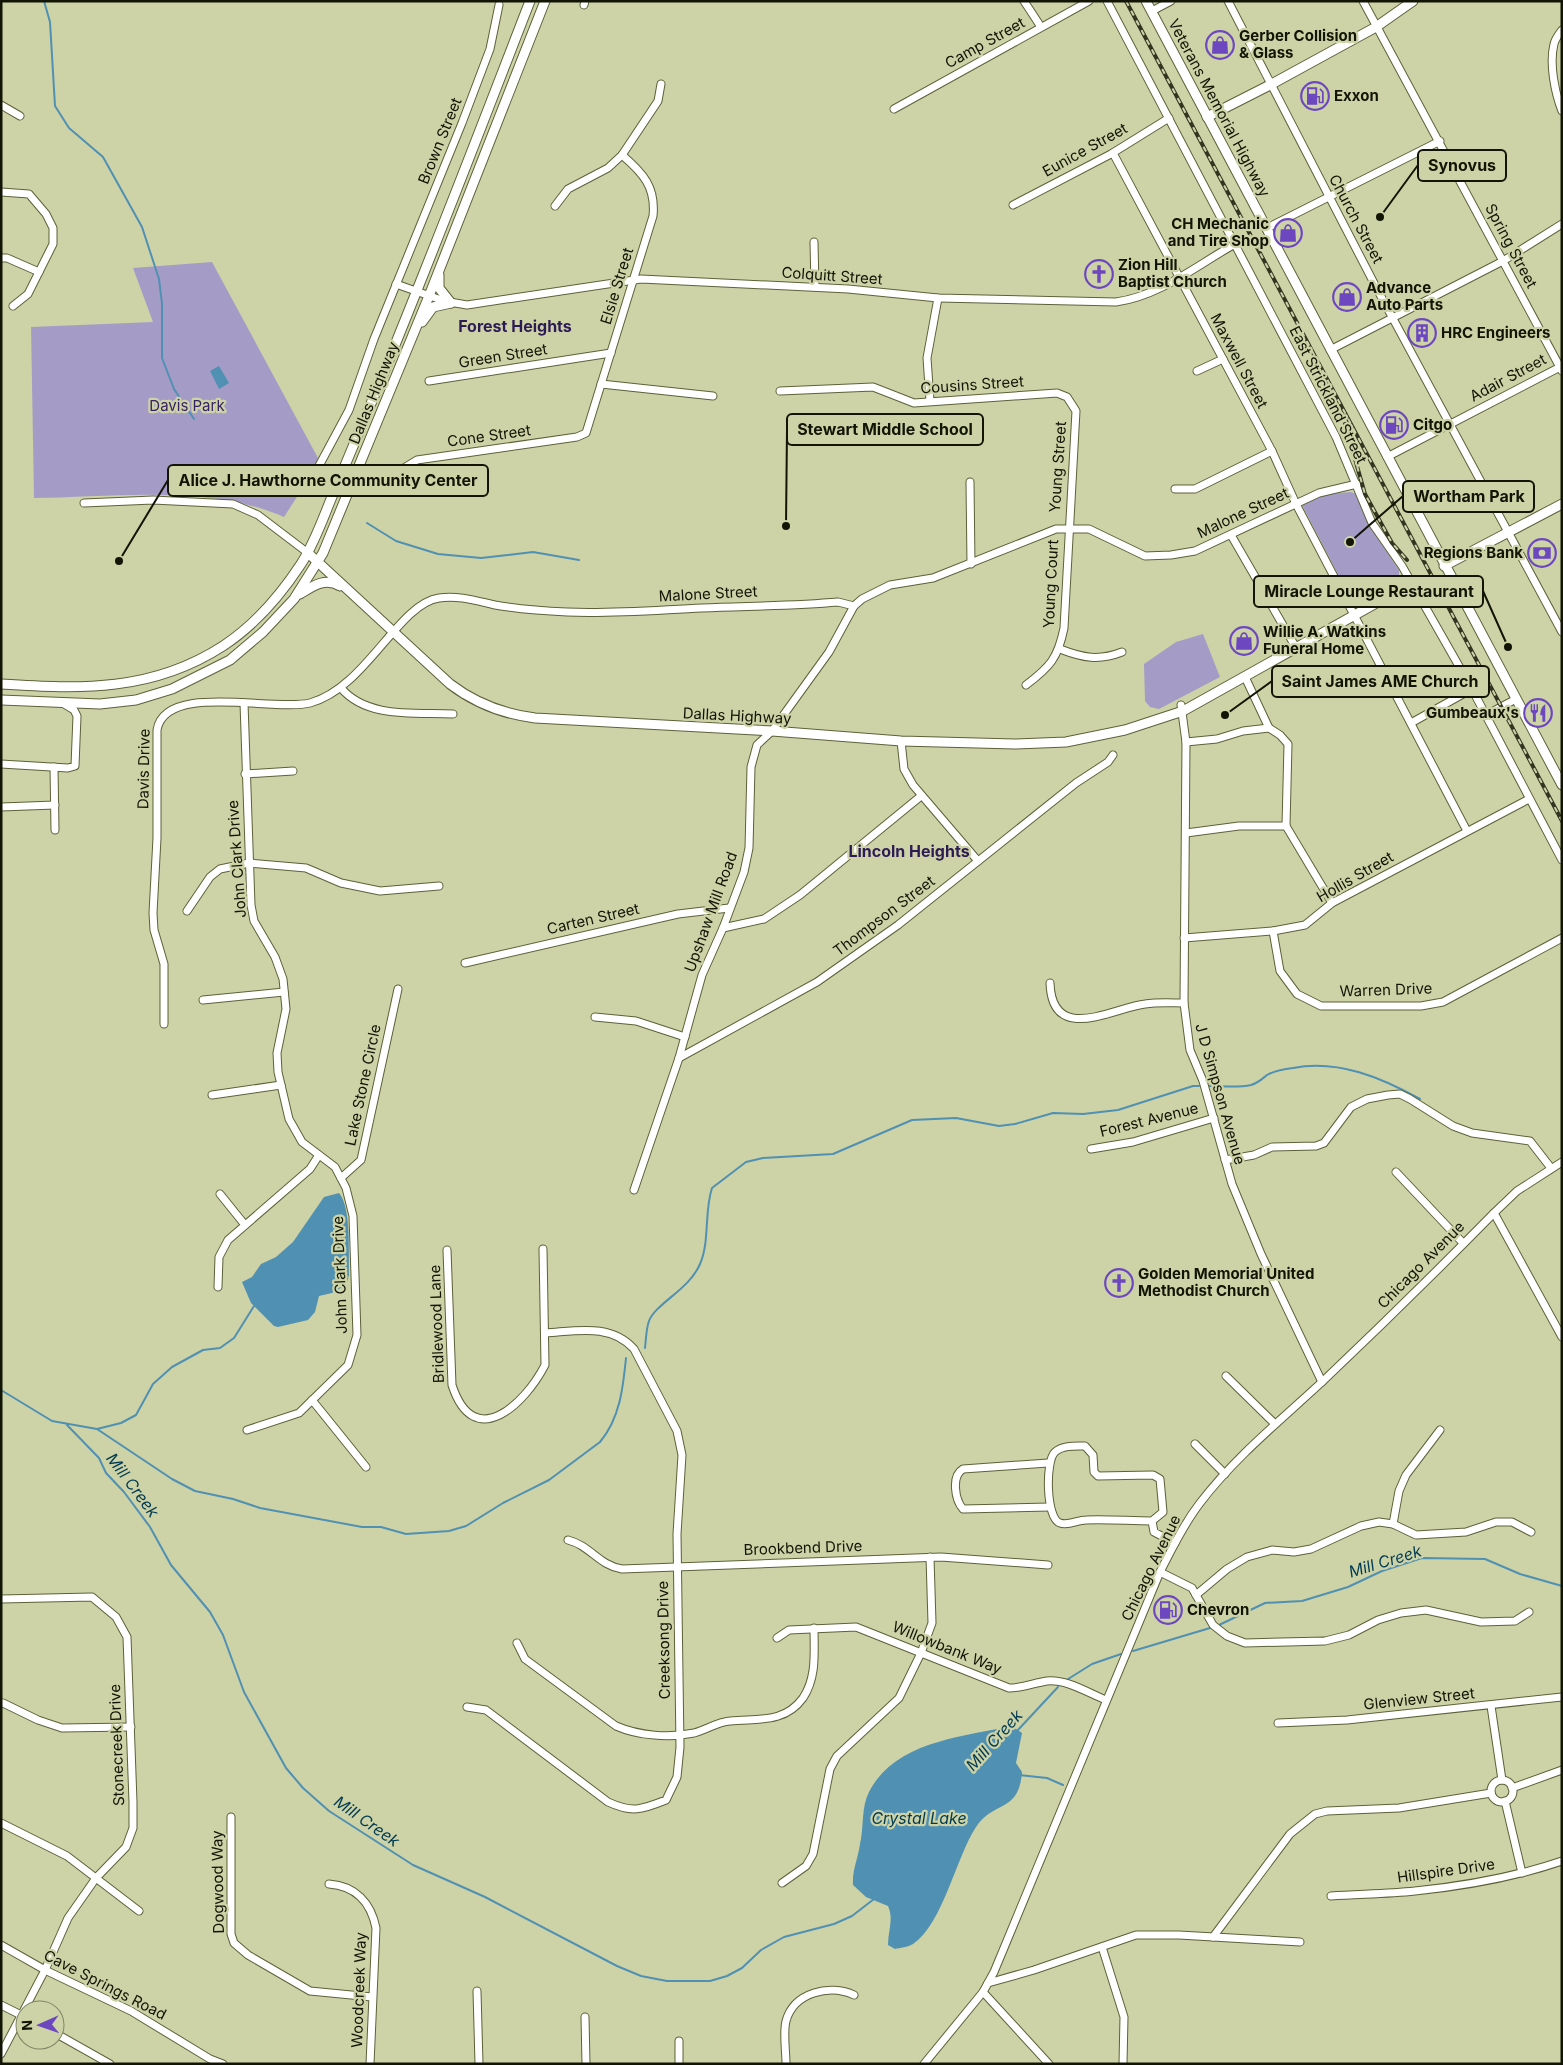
<svg xmlns="http://www.w3.org/2000/svg" width="1563" height="2065" font-family="Inter,sans-serif">
<style>
.green{fill:#a49cc7}
.water{fill:#5090b2}
.lines{fill:none;stroke-linecap:round;stroke-linejoin:round}
.stream{stroke:#5090b2;stroke-width:2}
.minor-casing{stroke:#5d6139;stroke-width:9}
.major-casing{stroke:#5d6139;stroke-width:11}
.minor{stroke:#fff;stroke-width:7}
.major{stroke:#fff;stroke-width:9}
.rail-casing{stroke:#333521;stroke-width:4}
.rail{stroke:#cdd3a7;stroke-width:2;stroke-dasharray:5.5;stroke-linecap:butt}
.labels{text-anchor:middle;stroke-width:4.5;stroke-linejoin:round;paint-order:stroke}
.poi-label{font-size:15px;font-weight:bold;fill:#121405;stroke:#cdd3a7;text-anchor:start}
.street-label{font-size:15px;fill:#121405;stroke:#cdd3a7}
.park-label{font-size:15px;fill:#382266;stroke:#cdd3a7}
.neighbourhood-label{font-size:16px;font-weight:bold;fill:#2d1b55;stroke:#cdd3a7}
.water-label{font-size:16px;font-style:italic;fill:#003a52;stroke:#cdd3a7}
.leader{fill:none;stroke:#121405;stroke-width:2}
.callout-dot{fill:#121405;stroke:#cdd3a7;stroke-width:2}
.callout{fill:#cdd3a7;stroke:#121405;stroke-width:2}
.callout-label{font-size:16px;text-anchor:middle;font-weight:bold;fill:#121405}
</style>
<rect width="100%" height="100%" fill="#cdd3a7"/>
<g class="green">
<path d="M212,262l106,196 -10,22 -24,37c-74,-33 -171,-20 -250,-19l-3,-171 122,-5 -20,-54z"/>
<polygon points="1351,492 1356,494 1369,525 1399,570 1399,578 1391,585 1391,588 1356,609 1302,505 1327,494"/>
<polygon points="1203,634 1220,677 1159,709 1150,707 1145,701 1144,664 1176,642"/>
</g>
<g class="water">
<polygon points="219,366 229,383 219,389 210,371"/>
<path d="M339,1193c13,16 9,60 10,82l-3,10 -14,8 -13,3 -4,16 -7,8 -30,7 -4,-1 -23,-23 -9,-21 10,-5 9,-13 15,-7 17,-15 31,-45z"/>
<path d="M1012,1726l10,7 -6,30 6,9c-3,41 -28,28 -46,55 -20,30 -33,97 -63,117 -5,3 -13,4 -18,5l-7,-4c0,-14 6,-26 0,-39l-22,-9 -13,-12c-1,-15 5,-26 7,-41 4,-16 1,-37 9,-52 26,-51 93,-55 143,-66z"/>
</g>
<g class="lines">
<g class="stream">
<polyline points="44,1 50,22 55,106 69,128 103,157 142,227 159,279 162,304 162,358 174,389 194,419"/>
<polyline points="367,523 396,541 438,554 481,558 533,552 579,560"/>
<path d="M1209,1086c14,0 29,2 42,-1 7,-2 11,-6 16,-10 7,-4 18,-6 26,-7 45,-9 89,10 127,31"/>
<path d="M645,1348c1,-8 1,-19 4,-27 7,-18 40,-31 51,-57 10,-23 4,-52 12,-76l34,-26 17,-4 70,-4 79,-34 44,-2 43,8 16,-2 38,-11 30,1 35,-4 75,-24h6"/>
<polyline points="1,1390 52,1421 97,1429 121,1423 136,1415 153,1384 172,1367 203,1350 220,1348 234,1338 254,1306"/>
<polyline points="67,1425 99,1458 106,1473 124,1492 150,1527 171,1565 210,1612 223,1635 244,1692 286,1768 303,1788 329,1811 413,1865 485,1897 617,1966 641,1976 667,1981 710,1981 727,1976 742,1968 761,1950 784,1937 834,1924 852,1916 874,1899"/>
<path d="M97,1429l75,50 23,12 38,8 27,9 102,19h19l25,7 43,-3 17,-5 37,-23 46,-23 51,-38c20,-24 23,-54 26,-84"/>
<polyline points="1219,1625 1265,1603 1302,1601 1348,1587 1382,1571 1422,1558 1485,1559 1520,1574 1562,1586"/>
<polyline points="1133,1651 1210,1628"/>
<polyline points="1065,1681 1092,1664 1121,1654"/>
<polyline points="1017,1731 1058,1687"/>
<polyline points="1019,1775 1047,1778 1063,1785"/>
</g>
<defs>
<g id="minor">
<polyline points="1024,1 1041,27"/>
<polyline points="1107,1 1336,437 1372,523 1402,566 1472,689 1562,860"/>
<polyline points="1228,1 1377,289 1562,632"/>
<polyline points="1363,1 1562,371"/>
<polyline points="584,5 585,1"/>
<polyline points="1152,11 1171,1"/>
<path d="M1562,30c-3,4 -7,9 -8,14 -5,20 1,49 8,67"/>
<polyline points="1,105 20,116"/>
<polyline points="894,109 1089,1"/>
<polyline points="1113,153 1272,451 1296,504 1467,831"/>
<polyline points="1,192 29,194 46,214 53,228 53,244 28,294 13,306"/>
<polyline points="1013,205 1111,154 1169,118"/>
<polyline points="555,206 568,189 608,168 622,155 658,101 661,84"/>
<polyline points="1267,228 1440,141"/>
<polyline points="814,242 815,287"/>
<polyline points="1,258 7,258 39,272"/>
<path d="M396,284l48,17 23,4 174,-26 207,10 90,9 178,4c44,-6 81,-37 119,-58"/>
<polyline points="1330,350 1503,261 1562,224"/>
<polyline points="1197,371 1223,359"/>
<polyline points="429,381 611,353"/>
<polyline points="601,384 713,396"/>
<path d="M780,391l93,-4 41,16 143,-10 10,4 9,14 -12,217c-6,30 -14,39 -38,57"/>
<polyline points="930,401 927,358 938,298"/>
<polyline points="1387,457 1562,366"/>
<path d="M399,471l18,-11 160,-23 9,-4 67,-217c3,-29 -10,-43 -31,-61"/>
<polyline points="313,477 349,410 374,339 462,123 490,49 499,5"/>
<polyline points="970,482 971,564"/>
<polyline points="1175,489 1195,489 1272,451"/>
<polyline points="84,503 153,500 233,504 258,515 308,553"/>
<polyline points="1231,535 1295,646"/>
<path d="M1060,649c23,9 39,12 62,3"/>
<polyline points="1245,677 1269,728"/>
<path d="M341,688c26,31 75,24 112,26"/>
<polyline points="244,703 251,905 254,921 275,957 283,979 286,1009 277,1053 278,1072 289,1119 302,1142 335,1167 346,1188 353,1216 357,1335 348,1365 299,1413 247,1430"/>
<polyline points="1181,705 1186,742 1184,1003 1190,1050 1203,1081 1232,1184 1261,1254 1322,1382"/>
<polyline points="1486,715 1516,699"/>
<polyline points="1411,723 1472,689"/>
<polyline points="901,741 904,769 913,785 978,861"/>
<polyline points="1186,742 1217,739 1243,731 1269,728 1280,735 1288,744 1286,826 1332,903"/>
<polyline points="1,764 68,768 75,766 77,716 74,710 64,704"/>
<polyline points="54,767 55,830"/>
<polyline points="245,774 293,771"/>
<polyline points="1,807 55,805"/>
<polyline points="1186,833 1239,826 1286,826"/>
<polyline points="187,911 210,877 220,869 249,863 306,868 341,883 380,891 439,886"/>
<polyline points="723,928 764,919 800,895 921,796"/>
<polyline points="1273,931 1280,971 1297,994 1321,1006 1421,1006 1443,1002 1562,938"/>
<polyline points="1184,938 1273,931 1305,925 1332,903 1529,799"/>
<polyline points="465,963 678,914 729,908"/>
<path d="M1050,983c2,62 63,25 95,21 13,-2 26,-1 39,-1"/>
<polyline points="203,1000 284,992"/>
<polyline points="595,1017 636,1021 685,1037"/>
<path d="M164,1024v-60l-10,-34 -1,-17 4,-75v-108c8,-48 117,-18 153,-27 56,-15 88,-99 129,-105 19,-3 38,3 56,7 23,4 48,6 72,7 45,2 90,-2 135,-4 46,-2 91,-2 136,-6l16,4"/>
<polyline points="679,1058 817,982 898,925 1076,783 1108,762 1113,755"/>
<polyline points="212,1095 281,1085"/>
<polyline points="1091,1149 1133,1142 1214,1118"/>
<polyline points="1225,1160 1254,1155 1272,1147 1316,1146 1324,1143 1351,1107 1367,1099 1388,1095 1400,1094 1410,1099 1453,1126 1472,1133 1530,1141 1551,1168"/>
<polyline points="1396,1172 1463,1243"/>
<polyline points="341,1178 361,1160 398,989"/>
<polyline points="634,1190 679,1058 702,975 723,928 744,872 749,848 751,767 757,745 772,731 829,652 854,606 862,599 890,585 933,578 1056,529 1089,529 1145,556 1171,555 1195,551 1319,493 1357,484"/>
<polyline points="220,1194 245,1225"/>
<polyline points="1494,1213 1562,1337"/>
<path d="M447,1250l5,135c22,68 73,19 93,-20l-2,-116"/>
<polyline points="218,1287 219,1257 228,1240 310,1169 319,1155"/>
<polyline points="1226,1376 1274,1423"/>
<polyline points="312,1400 366,1467"/>
<polyline points="1195,1444 1225,1474"/>
<path d="M1048,1463l-85,6c-12,7 -8,31 0,40l87,-2"/>
<path d="M1152,1521c-22,0 -44,-2 -66,-1 -9,0 -17,6 -26,3 -14,-4 -15,-62 -5,-71 8,-7 20,-6 30,-6l8,9 1,17 4,4 55,-1 7,4 3,33 -11,9 2,11 21,11"/>
<polyline points="1393,1524 1399,1491 1406,1475 1440,1430"/>
<path d="M568,1540c23,6 30,25 54,29l319,-12 107,8"/>
<polyline points="1160,1572 1192,1588 1213,1625 1227,1636 1245,1643 1325,1641 1349,1635 1378,1620 1401,1613 1426,1610 1481,1622 1515,1621 1529,1612"/>
<polyline points="1196,1595 1227,1569 1247,1557 1272,1550 1294,1552 1311,1549 1361,1526 1379,1522 1393,1524 1416,1535 1466,1532 1496,1522 1512,1522 1531,1532"/>
<polyline points="1,1599 92,1597 116,1617 127,1637 133,1802 133,1828 126,1847 96,1878 68,1918 45,1970 1,2054"/>
<path d="M777,1638l12,-8 67,-3 153,61c13,0 25,-5 38,-7 20,-2 41,12 59,19"/>
<path d="M517,1643l8,16 91,67c23,10 53,12 78,7 12,-3 23,-11 36,-12 27,-3 54,3 73,-23 14,-21 11,-46 11,-70"/>
<polyline points="3,1703 38,1720 62,1728 131,1727"/>
<polyline points="1491,1706 1502,1780"/>
<path d="M467,1707l19,3 122,92c24,11 33,8 58,-2l11,-23 3,-30 -3,-213 5,-79 -5,-24 -43,-82c-23,-26 -57,-18 -88,-16"/>
<polyline points="1278,1723 1347,1720 1562,1697"/>
<circle cx="1502" cy="1791" r="11"/>
<polyline points="1512,1788 1562,1770"/>
<polyline points="1505,1801 1522,1873"/>
<polyline points="231,1817 231,1934 234,1943 248,1955 310,1991 372,1997"/>
<polyline points="1,1823 67,1856 139,1911"/>
<polyline points="782,1883 806,1866 813,1854 830,1769 837,1756 899,1698 921,1653 932,1623 930,1557"/>
<path d="M329,1884c27,2 42,19 47,44l-6,136"/>
<path d="M1331,1896c28,-2 56,-2 84,-5 49,-5 100,-14 147,-30"/>
<polyline points="1213,1937 1290,1834 1315,1814 1327,1811 1399,1808 1491,1793"/>
<polyline points="1,1945 45,1970 131,2011 210,2059 223,2064"/>
<polyline points="1102,1947 1124,2017 1123,2064"/>
<polyline points="988,1983 1034,1970 1136,1935 1179,1935 1300,1942"/>
<polyline points="477,1991 479,2064"/>
<polyline points="983,1992 1049,2064"/>
<polyline points="1,2005 25,2017"/>
<polyline points="585,2017 586,2064"/>
<polyline points="55,2033 110,2064"/>
<polyline points="679,2041 679,2064"/>
<path d="M786,2064c0,-13 -3,-31 0,-43 8,-29 44,-37 68,-26"/>
<path d="M924,2064l59,-72 11,-20 166,-400c12,-23 23,-47 40,-69 35,-46 81,-83 123,-122 58,-55 115,-111 171,-168l23,-22 45,-29"/>
</g>
<g id="major">
<polyline points="1146,1 1562,785"/>
<polyline points="1207,117 1270,85 1376,27 1413,1"/>
<polyline points="439,275 439,288 451,303"/>
<polyline points="422,322 433,307 451,303"/>
<path d="M308,553l142,131c25,19 53,30 85,34l237,13 129,10 114,3 51,-2 59,-12 58,-19 229,-128"/>
<polyline points="1444,566 1562,504"/>
<polyline points="1397,592 1419,596"/>
<path d="M300,594c13,-8 25,-17 40,-8"/>
<path d="M1,684c80,5 151,8 222,-38 32,-21 57,-50 78,-82 13,-20 21,-43 30,-65 14,-33 27,-65 41,-98 55,-132 106,-266 158,-400"/>
<polyline points="1,700 100,704 136,700 172,689 230,660 263,632 294,599 323,553 429,296 545,1"/>
</g>
</defs>
<use href="#minor" class="minor-casing"/>
<use href="#major" class="major-casing"/>
<use href="#minor" class="minor"/>
<use href="#major" class="major"/>
<defs>
<g id="rail">
<polyline points="1126,1 1562,821"/>
<polyline points="1345,424 1365,494 1392,543 1407,560"/>
</g>
</defs>
<use href="#rail" class="rail-casing"/>
<use href="#rail" class="rail"/>
</g>
<defs>
<symbol id="shop-ring" viewBox="-11 -11 22 22"><circle r="9.5" fill="#cdd3a7" stroke="#6d47bf" stroke-width="1.5"/><path d="M-5-2.5h2.3a2.7 3.5 0 0 1 5.4 0H5L5.5 6h-11ZM-1.5-2.5h3a1.5 2.3 0 0 0-3 0Z" fill="#6d47bf"/></symbol>
<symbol id="fuel-ring" viewBox="-11 -11 22 22"><circle r="9.5" fill="#cdd3a7" stroke="#6d47bf" stroke-width="1.5"/><path d="M-5.5-6h7V0h2V4h1.3V-2.5L3-4.5l.8-.8L6-3V5H2.5V1h-1V6h-7ZM-4.2-4.7v3.2H.2V-4.7Z" fill="#6d47bf"/></symbol>
<symbol id="church-ring" viewBox="-11 -11 22 22"><circle r="9.5" fill="#cdd3a7" stroke="#6d47bf" stroke-width="1.5"/><path d="M-1.2-6h2.4v3.5h3.3v2.4h-3.3V6h-2.4V-.1h-3.3v-2.4h3.3Z" fill="#6d47bf"/></symbol>
<symbol id="building-ring" viewBox="-11 -11 22 22"><circle r="9.5" fill="#cdd3a7" stroke="#6d47bf" stroke-width="1.5"/><path d="M-4-6H4V6H1V3H-1V6H-4ZM-2.5-4.3h1.7v1.8h-1.7ZM.8-4.3h1.7v1.8H.8ZM-2.5-1h1.7V.8h-1.7ZM.8-1h1.7V.8H.8Z" fill="#6d47bf"/></symbol>
<symbol id="bank-ring" viewBox="-11 -11 22 22"><circle r="9.5" fill="#cdd3a7" stroke="#6d47bf" stroke-width="1.5"/><path d="M-6-4H6V4H-6ZM0-2.3a2.3 2.3 0 1 0 0 4.6a2.3 2.3 0 1 0 0-4.6Z" fill="#6d47bf"/></symbol>
<symbol id="restaurant-ring" viewBox="-11 -11 22 22"><circle r="9.5" fill="#cdd3a7" stroke="#6d47bf" stroke-width="1.5"/><path d="M-5-6h1v4h1v-4h1v4h1v-4h1v5L-1.5 .5V6h-2V.5L-5-1ZM5-6V6H3V1.5H1.5Q1.5-4 5-6Z" fill="#6d47bf"/></symbol>
</defs>
<g fill-rule="evenodd">
<use href="#shop-ring" x="1204" y="29" width="32" height="32"/>
<use href="#fuel-ring" x="1299" y="80" width="32" height="32"/>
<use href="#shop-ring" x="1272" y="217" width="32" height="32"/>
<use href="#church-ring" x="1083" y="258" width="32" height="32"/>
<use href="#shop-ring" x="1331" y="281" width="32" height="32"/>
<use href="#building-ring" x="1406" y="317" width="32" height="32"/>
<use href="#fuel-ring" x="1378" y="409" width="32" height="32"/>
<use href="#bank-ring" x="1526" y="537" width="32" height="32"/>
<use href="#shop-ring" x="1228" y="625" width="32" height="32"/>
<use href="#restaurant-ring" x="1522" y="697" width="32" height="32"/>
<use href="#church-ring" x="1103" y="1267" width="32" height="32"/>
<use href="#fuel-ring" x="1152" y="1594" width="32" height="32"/>
</g>
<g class="labels">
<g class="poi-label">
<text x="1239" y="41">Gerber Collision<tspan x="1239" dy="17">&amp; Glass</tspan></text>
<text x="1334" y="101">Exxon</text>
<text x="1269" y="229" text-anchor="end">CH Mechanic<tspan x="1269" dy="17">and Tire Shop</tspan></text>
<text x="1118" y="270">Zion Hill<tspan x="1118" dy="17">Baptist Church</tspan></text>
<text x="1366" y="293">Advance<tspan x="1366" dy="17">Auto Parts</tspan></text>
<text x="1441" y="338">HRC Engineers</text>
<text x="1413" y="430">Citgo</text>
<text x="1523" y="558" text-anchor="end">Regions Bank</text>
<text x="1263" y="637">Willie A. Watkins<tspan x="1263" dy="17">Funeral Home</tspan></text>
<text x="1519" y="718" text-anchor="end">Gumbeaux's</text>
<text x="1138" y="1279">Golden Memorial United<tspan x="1138" dy="17">Methodist Church</tspan></text>
<text x="1187" y="1615">Chevron</text>
</g>
<g class="street-label">
<text transform="translate(985 43) rotate(-29)" y="5">Camp Street</text>
<text transform="translate(1219 108) rotate(62)" y="5">Veterans Memorial Highway</text>
<text transform="translate(440 141) rotate(-68)" y="5">Brown Street</text>
<text transform="translate(1085 150) rotate(-29)" y="5">Eunice Street</text>
<text transform="translate(1356 219) rotate(62)" y="5">Church Street</text>
<text transform="translate(1511 246) rotate(62)" y="5">Spring Street</text>
<text transform="translate(832 276) rotate(4)" y="5">Colquitt Street</text>
<text transform="translate(617 286) rotate(-73)" y="5">Elsie Street</text>
<text transform="translate(503 356) rotate(-9)" y="5">Green Street</text>
<text transform="translate(1239 361) rotate(62)" y="5">Maxwell Street</text>
<text transform="translate(1508 378) rotate(-28)" y="5">Adair Street</text>
<text transform="translate(972 385) rotate(-4)" y="5">Cousins Street</text>
<text transform="translate(374 393) rotate(-68)" y="5">Dallas Highway</text>
<text transform="translate(1328 395) rotate(63)" y="5">East Strickland Street</text>
<text transform="translate(489 436) rotate(-8)" y="5">Cone Street</text>
<text transform="translate(1058 467) rotate(-86)" y="5">Young Street</text>
<text transform="translate(1243 513) rotate(-25)" y="5">Malone Street</text>
<text transform="translate(1051 584) rotate(-87)" y="5">Young Court</text>
<text transform="translate(708 594) rotate(-3)" y="5">Malone Street</text>
<text transform="translate(737 716) rotate(3)" y="5">Dallas Highway</text>
<text transform="translate(144 769) rotate(-89)" y="5">Davis Drive</text>
<text transform="translate(237 859) rotate(-94)" y="5">John Clark Drive</text>
<text transform="translate(1355 877) rotate(-30)" y="5">Hollis Street</text>
<text transform="translate(711 912) rotate(-70)" y="5">Upshaw Mill Road</text>
<text transform="translate(884 916) rotate(-37)" y="5">Thompson Street</text>
<text transform="translate(593 919) rotate(-13)" y="5">Carten Street</text>
<text transform="translate(1386 990) rotate(-2)" y="5">Warren Drive</text>
<text transform="translate(363 1085) rotate(-78)" y="5">Lake Stone Circle</text>
<text transform="translate(1220 1094) rotate(74)" y="5">J D Simpson Avenue</text>
<text transform="translate(1149 1120) rotate(-14)" y="5">Forest Avenue</text>
<text transform="translate(1421 1265) rotate(-45)" y="5">Chicago Avenue</text>
<text transform="translate(340 1275) rotate(-92)" y="5">John Clark Drive</text>
<text transform="translate(437 1324) rotate(-92)" y="5">Bridlewood Lane</text>
<text transform="translate(803 1548) rotate(-2)" y="5">Brookbend Drive</text>
<text transform="translate(1151 1568) rotate(-64)" y="5">Chicago Avenue</text>
<text transform="translate(664 1640) rotate(-91)" y="5">Creeksong Drive</text>
<text transform="translate(947 1648) rotate(22)" y="5">Willowbank Way</text>
<text transform="translate(1419 1699) rotate(-6)" y="5">Glenview Street</text>
<text transform="translate(117 1745) rotate(-92)" y="5">Stonecreek Drive</text>
<text transform="translate(1446 1871) rotate(-8)" y="5">Hillspire Drive</text>
<text transform="translate(218 1882) rotate(-91)" y="5">Dogwood Way</text>
<text transform="translate(105 1985) rotate(27)" y="5">Cave Springs Road</text>
<text transform="translate(359 1990) rotate(-88)" y="5">Woodcreek Way</text>
</g>
<g class="park-label">
<text x="187" y="411">Davis Park</text>
</g>
<g class="neighbourhood-label">
<text x="515" y="332">Forest Heights</text>
<text x="909" y="857">Lincoln Heights</text>
</g>
<g class="water-label">
<text transform="translate(133 1485) rotate(53)" y="6">Mill Creek</text>
<text transform="translate(1385 1561) rotate(-17)" y="6">Mill Creek</text>
<text transform="translate(994 1740) rotate(-48)" y="6">Mill Creek</text>
<text x="919" y="1824">Crystal Lake</text>
<text transform="translate(367 1821) rotate(35)" y="6">Mill Creek</text>
</g>
</g>
<path class="leader" d="M1380 217L1418 165M786 526L787 429M119 561L168 480M1350 542L1403 496M1508 647L1483 591M1225 715L1272 681"/>
<g class="callout-dot">
<circle cx="1380" cy="217" r="5"/>
<circle cx="786" cy="526" r="5"/>
<circle cx="119" cy="561" r="5"/>
<circle cx="1350" cy="542" r="5"/>
<circle cx="1508" cy="647" r="5"/>
<circle cx="1225" cy="715" r="5"/>
</g>
<g class="callout">
<rect x="1418" y="150" width="88" height="31" rx="5"/>
<rect x="787" y="414" width="196" height="31" rx="5"/>
<rect x="168" y="465" width="320" height="31" rx="5"/>
<rect x="1403" y="481" width="131" height="31" rx="5"/>
<rect x="1254" y="576" width="229" height="31" rx="5"/>
<rect x="1272" y="666" width="217" height="31" rx="5"/>
</g>
<g class="callout-label">
<text x="1462" y="171">Synovus</text>
<text x="885" y="435">Stewart Middle School</text>
<text x="328" y="486">Alice J. Hawthorne Community Center</text>
<text x="1469" y="502">Wortham Park</text>
<text x="1369" y="597">Miracle Lounge Restaurant</text>
<text x="1380" y="687">Saint James AME Church</text>
</g>
<rect width="1563" height="2065" fill="none" stroke="#121405" stroke-width="5"/>
<g transform="translate(40 2025) rotate(268)"><circle r="24" fill="#cdd3a7" stroke="#828766"/>
<path d="M0-4L9 19L0 12L-9 19Z" fill="#6d47bf"/>
<text y="-8" font-size="14" font-weight="bold" text-anchor="middle" fill="#121405">N</text>
</g>
</svg>
